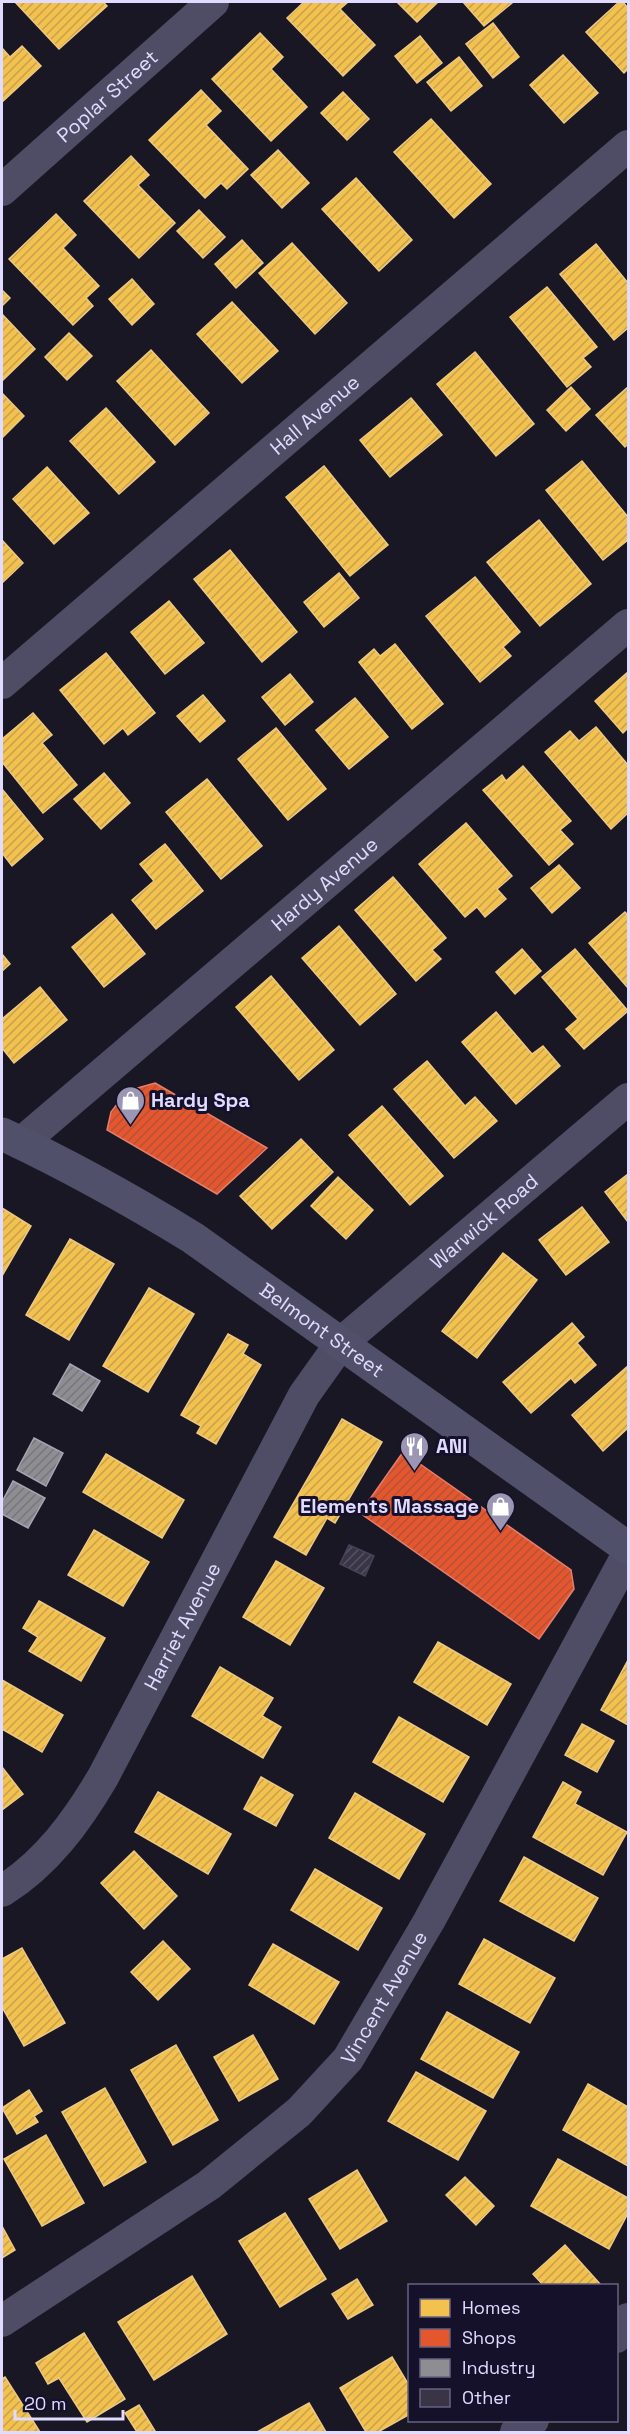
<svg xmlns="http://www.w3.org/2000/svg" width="630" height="2434" font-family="'Space Grotesk',sans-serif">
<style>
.homes{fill:url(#homes-hatch);stroke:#edc983;stroke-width:1.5}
.shops{fill:url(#shops-hatch);stroke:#e37f6d;stroke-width:1.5}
.industry{fill:url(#industry-hatch);stroke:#a6a4b3;stroke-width:1.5}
.building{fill:url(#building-hatch);stroke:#474258;stroke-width:1.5}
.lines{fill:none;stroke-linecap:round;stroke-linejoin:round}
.minor{stroke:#4e4d65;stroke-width:32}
.secondary{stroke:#51506b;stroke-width:33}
.labels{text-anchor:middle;stroke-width:6;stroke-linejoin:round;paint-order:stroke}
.street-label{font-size:20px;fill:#e0dbff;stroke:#16112b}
.poi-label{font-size:20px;font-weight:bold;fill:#e0dbff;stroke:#16112b;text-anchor:start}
</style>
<defs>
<pattern id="homes-hatch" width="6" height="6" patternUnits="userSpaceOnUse" patternTransform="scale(1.5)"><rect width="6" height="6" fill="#f2c14e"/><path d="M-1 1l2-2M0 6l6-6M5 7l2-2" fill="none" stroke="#c6a14e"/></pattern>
<pattern id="shops-hatch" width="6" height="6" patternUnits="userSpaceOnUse" patternTransform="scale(1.5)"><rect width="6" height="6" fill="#e4572e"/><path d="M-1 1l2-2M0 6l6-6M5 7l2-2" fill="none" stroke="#b45137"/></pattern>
<pattern id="industry-hatch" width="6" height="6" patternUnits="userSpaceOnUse" patternTransform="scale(1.5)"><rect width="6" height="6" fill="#8d8d92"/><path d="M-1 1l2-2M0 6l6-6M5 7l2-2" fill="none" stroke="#77767d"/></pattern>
<pattern id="building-hatch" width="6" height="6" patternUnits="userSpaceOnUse" patternTransform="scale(1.5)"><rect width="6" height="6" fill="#393546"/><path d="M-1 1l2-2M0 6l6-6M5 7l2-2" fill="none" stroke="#555262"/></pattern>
</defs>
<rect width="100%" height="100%" fill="#1a1725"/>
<g class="homes">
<polygon points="15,2 103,2 107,6 59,49"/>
<polygon points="304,2 348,2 340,9 375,45 343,76 287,18"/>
<polygon points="397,2 438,2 417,22"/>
<polygon points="463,2 511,2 512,3 484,26"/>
<polygon points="619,2 623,2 628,8 628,69 624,73 586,32"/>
<polygon points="493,23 519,57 493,78 466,44"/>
<polygon points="260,33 283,57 271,69 307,107 271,141 212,79"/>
<polygon points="420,36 442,63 417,83 395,56"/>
<polygon points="22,46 41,66 2,102 2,48 10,57"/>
<polygon points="563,55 598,93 564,123 530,85"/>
<polygon points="459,57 482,86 451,111 427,82"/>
<polygon points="201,90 221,111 206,125 248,169 227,189 221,183 205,198 149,140"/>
<polygon points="343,92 369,119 347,140 321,113"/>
<polygon points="431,119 491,184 454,218 394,152"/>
<polygon points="278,150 309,183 282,208 251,175"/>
<polygon points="131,156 149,175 138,185 175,223 139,258 84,201"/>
<polygon points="356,178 412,240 379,271 322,209"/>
<polygon points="199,210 225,237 203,258 177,231"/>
<polygon points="56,214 76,235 63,248 99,286 86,298 93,306 73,325 9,259"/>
<polygon points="242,240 263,263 236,288 215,264"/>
<polygon points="292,243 347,303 315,334 259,273"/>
<polygon points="596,244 628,283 628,328 614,340 560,274"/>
<polygon points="132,279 154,304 132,325 109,299"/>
<polygon points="547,287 597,347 583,358 591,367 567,387 510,317"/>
<polygon points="2,290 10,298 2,306"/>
<polygon points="232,302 278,351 242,383 197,334"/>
<polygon points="2,314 35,349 2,381"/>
<polygon points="69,333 92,356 67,380 45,357"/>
<polygon points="151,350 209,413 175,445 117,381"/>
<polygon points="475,352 534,424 496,456 437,384"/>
<polygon points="571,387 590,409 566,431 547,410"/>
<polygon points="628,387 628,444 625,447 596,415"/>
<polygon points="2,393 24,416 2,438"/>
<polygon points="411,398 442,435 390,477 360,440"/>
<polygon points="106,408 155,462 119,494 70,441"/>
<polygon points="582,461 628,517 628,540 603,560 546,490"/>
<polygon points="324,466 388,545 350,576 286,497"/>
<polygon points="47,467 89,513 54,544 13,499"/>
<polygon points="539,520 591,584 540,626 487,562"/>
<polygon points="2,540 23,563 2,583"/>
<polygon points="230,550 297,632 262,662 194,579"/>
<polygon points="339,573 359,598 324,627 304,602"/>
<polygon points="475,577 520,632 503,647 511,656 480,682 426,616"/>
<polygon points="169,601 204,643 165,674 131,632"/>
<polygon points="395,644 443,704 412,729 359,662 374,649 380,656"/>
<polygon points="106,653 155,713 128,735 123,728 104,744 60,690"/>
<polygon points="628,672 628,728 623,733 595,701"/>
<polygon points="290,674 313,702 285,725 262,697"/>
<polygon points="203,695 225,721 200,742 177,716"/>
<polygon points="355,698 388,737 349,769 316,730"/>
<polygon points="33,713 52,735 42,743 77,785 43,813 2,762 2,739"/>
<polygon points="596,727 628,765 628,813 611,829 545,752 570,731 579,741"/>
<polygon points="276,728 326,789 288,820 238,759"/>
<polygon points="523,766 571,821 560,830 573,844 549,865 483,790 502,775 506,781"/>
<polygon points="104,773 130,803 101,829 74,799"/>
<polygon points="207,779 262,846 221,879 166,812"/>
<polygon points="2,789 43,839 12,866 2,853"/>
<polygon points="466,823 512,876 497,889 506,899 485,917 477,907 465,917 419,864"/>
<polygon points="165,844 203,891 156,929 132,900 154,881 140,864"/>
<polygon points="559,865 580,888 552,913 531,888"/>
<polygon points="393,877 446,938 432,950 441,959 416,981 355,910"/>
<polygon points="625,912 628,915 628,988 589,943"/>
<polygon points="112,914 145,954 104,987 72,947"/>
<polygon points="339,926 396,994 360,1025 302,958"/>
<polygon points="522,949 541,971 515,994 496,972"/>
<polygon points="575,949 628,1011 584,1049 566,1029 578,1019 542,977"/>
<polygon points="2,954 10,964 2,971"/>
<polygon points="271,976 334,1050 299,1080 236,1007"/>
<polygon points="40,987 67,1020 14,1063 2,1048 2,1019"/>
<polygon points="496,1012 532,1054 543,1046 560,1066 516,1104 462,1042"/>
<polygon points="427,1061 465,1106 475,1097 497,1121 454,1158 394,1089"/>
<polygon points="382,1106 443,1176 410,1205 349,1135"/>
<polygon points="301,1139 333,1172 272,1229 240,1196"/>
<polygon points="628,1174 628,1222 605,1192"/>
<polygon points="338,1177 373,1210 346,1239 311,1206"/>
<polygon points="582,1207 609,1242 566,1275 539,1240"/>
<polygon points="2,1208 31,1226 2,1276"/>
<polygon points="70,1239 114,1264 69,1340 26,1315"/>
<polygon points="503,1253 537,1280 477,1358 442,1331"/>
<polygon points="149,1288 194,1314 148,1392 103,1366"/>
<polygon points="572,1323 584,1337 577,1343 596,1365 575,1383 571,1378 531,1413 503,1382"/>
<polygon points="228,1334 248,1345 243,1354 261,1365 216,1444 197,1433 201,1426 181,1415"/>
<polygon points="628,1366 628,1428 603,1451 572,1415"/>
<polygon points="342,1419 382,1442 335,1523 327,1518 306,1555 274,1537"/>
<polygon points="106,1454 184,1500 162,1538 83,1492"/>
<polygon points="94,1530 149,1562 123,1606 68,1575"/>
<polygon points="276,1561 324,1588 290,1645 243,1617"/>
<polygon points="39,1601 105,1638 81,1681 29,1651 38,1637 23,1628"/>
<polygon points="438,1642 511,1684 487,1725 414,1682"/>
<polygon points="628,1660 628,1725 601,1710"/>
<polygon points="220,1667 273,1698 262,1716 281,1727 263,1758 192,1716"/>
<polygon points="2,1680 63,1715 42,1752 2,1729"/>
<polygon points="399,1717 469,1757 443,1802 373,1762"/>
<polygon points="582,1724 614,1741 597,1772 565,1755"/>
<polygon points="2,1767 23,1794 2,1810"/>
<polygon points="261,1777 293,1795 276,1826 244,1809"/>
<polygon points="563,1782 581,1792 575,1804 627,1832 603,1875 533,1837"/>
<polygon points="158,1792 231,1834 208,1874 135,1832"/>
<polygon points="355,1793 425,1834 399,1879 329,1838"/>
<polygon points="134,1851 177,1896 144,1929 101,1883"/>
<polygon points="524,1857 598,1898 574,1941 500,1901"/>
<polygon points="315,1869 382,1908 358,1950 291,1910"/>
<polygon points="484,1939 555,1978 530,2023 459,1984"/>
<polygon points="163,1941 190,1969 158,2000 131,1972"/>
<polygon points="273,1944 339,1982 314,2024 249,1985"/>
<polygon points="22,1948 65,2023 24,2046 2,2007 2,1959"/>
<polygon points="447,2012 519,2052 493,2098 421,2059"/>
<polygon points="253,2035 278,2079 239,2101 214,2057"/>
<polygon points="176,2045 218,2120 173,2145 131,2070"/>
<polygon points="416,2072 486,2111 458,2160 388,2121"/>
<polygon points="588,2084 628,2107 628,2166 563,2130"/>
<polygon points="105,2088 146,2162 104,2186 62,2112"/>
<polygon points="29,2090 42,2111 34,2116 38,2122 17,2134 2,2108"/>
<polygon points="46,2135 84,2203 42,2226 4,2159"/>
<polygon points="558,2159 628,2198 628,2213 609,2249 531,2206"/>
<polygon points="357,2170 387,2221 340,2249 309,2199"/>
<polygon points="465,2177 494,2206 476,2225 446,2195"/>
<polygon points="285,2213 326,2279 280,2307 239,2241"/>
<polygon points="2,2226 15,2250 2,2258"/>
<polygon points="565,2245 601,2285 601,2286 544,2286 533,2274"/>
<polygon points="192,2276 227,2334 154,2380 118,2322"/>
<polygon points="357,2279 373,2305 348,2319 332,2294"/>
<polygon points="84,2333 125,2399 87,2422 59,2378 48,2384 36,2363"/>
<polygon points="392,2357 410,2387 410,2414 378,2432 366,2432 340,2388"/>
<polygon points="5,2377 40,2432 2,2432 2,2379"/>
<polygon points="309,2403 326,2432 257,2432"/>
<polygon points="139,2405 155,2431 153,2432 137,2432 125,2413"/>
</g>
<g class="shops">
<polygon points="155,1083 267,1148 217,1194 107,1130 111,1112 121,1099 134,1089"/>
<polygon points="403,1452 571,1570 574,1589 539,1639 360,1513"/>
</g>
<g class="industry">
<polygon points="70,1364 100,1381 82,1411 53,1394"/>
<polygon points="34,1438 63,1453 46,1486 17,1470"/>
<polygon points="13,1481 45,1498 28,1528 2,1514 2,1502"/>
</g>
<polygon class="building" points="349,1545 374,1556 365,1576 340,1564"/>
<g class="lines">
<g class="minor">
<path id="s1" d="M2,190l211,-188"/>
<path id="s2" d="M2,683l626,-537"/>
<path id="s3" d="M21,1143l607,-518"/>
<path id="s4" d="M2,1891c45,-28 75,-70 101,-114l201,-382 37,-52 287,-244"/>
<path id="s5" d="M2,2321l207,-136 90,-73 49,-53 81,-138 199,-367"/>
<polyline points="616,2337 628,2319"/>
<polyline points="516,2432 533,2420"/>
</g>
<path class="secondary" id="s6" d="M2,1134c66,31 129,66 191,104l435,310"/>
</g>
<defs>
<symbol id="shop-pin" viewBox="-11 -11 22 30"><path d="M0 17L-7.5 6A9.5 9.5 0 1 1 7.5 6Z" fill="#9b96b3" stroke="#16112b"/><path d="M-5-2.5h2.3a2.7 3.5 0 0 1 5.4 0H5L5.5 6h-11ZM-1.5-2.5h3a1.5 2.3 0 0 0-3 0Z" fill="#fff"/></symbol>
<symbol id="restaurant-pin" viewBox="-11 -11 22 30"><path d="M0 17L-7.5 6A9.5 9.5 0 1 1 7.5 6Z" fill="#9b96b3" stroke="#16112b"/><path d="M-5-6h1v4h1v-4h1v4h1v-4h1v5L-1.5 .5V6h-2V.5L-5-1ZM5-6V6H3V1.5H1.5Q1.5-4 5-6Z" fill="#fff"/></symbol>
</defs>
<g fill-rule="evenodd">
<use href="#shop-pin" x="114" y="1084" width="33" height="45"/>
<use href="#restaurant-pin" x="398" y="1430" width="33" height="45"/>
<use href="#shop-pin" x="484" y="1490" width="33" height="45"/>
</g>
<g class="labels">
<g class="street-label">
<text dy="7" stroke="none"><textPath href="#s1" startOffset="141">Poplar Street</textPath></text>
<text dy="7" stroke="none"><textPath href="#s2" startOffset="412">Hall Avenue</textPath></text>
<text dy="7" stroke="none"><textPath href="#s3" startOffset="399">Hardy Avenue</textPath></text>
<text dy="7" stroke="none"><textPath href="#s4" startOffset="837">Warwick Road</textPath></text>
<text dy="7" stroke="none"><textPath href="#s6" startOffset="376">Belmont Street</textPath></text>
<text dy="7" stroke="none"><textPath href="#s4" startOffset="324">Harriet Avenue</textPath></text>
<text dy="7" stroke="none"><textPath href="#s5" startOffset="507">Vincent Avenue</textPath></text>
</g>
<g class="poi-label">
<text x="151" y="1107">Hardy Spa</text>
<text x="436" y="1453">ANI</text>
<text x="479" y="1513" text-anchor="end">Elements Massage</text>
</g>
</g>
<rect width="630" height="2434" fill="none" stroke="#e0dbff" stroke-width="6"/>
<rect x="408" y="2284" width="210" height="138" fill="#16112b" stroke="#676280" stroke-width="1.5"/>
<rect x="420" y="2299" width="30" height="18" fill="#f2c14e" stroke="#676280" stroke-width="1.5"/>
<text x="462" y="2314" font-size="18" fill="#e0dbff">Homes</text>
<rect x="420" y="2329" width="30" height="18" fill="#e4572e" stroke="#676280" stroke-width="1.5"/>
<text x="462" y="2344" font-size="18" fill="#e0dbff">Shops</text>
<rect x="420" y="2359" width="30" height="18" fill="#8d8d92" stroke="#676280" stroke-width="1.5"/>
<text x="462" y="2374" font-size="18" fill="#e0dbff">Industry</text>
<rect x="420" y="2389" width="30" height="18" fill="#393546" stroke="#676280" stroke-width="1.5"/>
<text x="462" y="2404" font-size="18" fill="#e0dbff">Other</text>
<path d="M15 2410v9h108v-9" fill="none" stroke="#e0dbff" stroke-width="3"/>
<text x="24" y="2410" font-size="18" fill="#e0dbff" stroke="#16112b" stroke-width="4.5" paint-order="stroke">20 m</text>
</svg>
